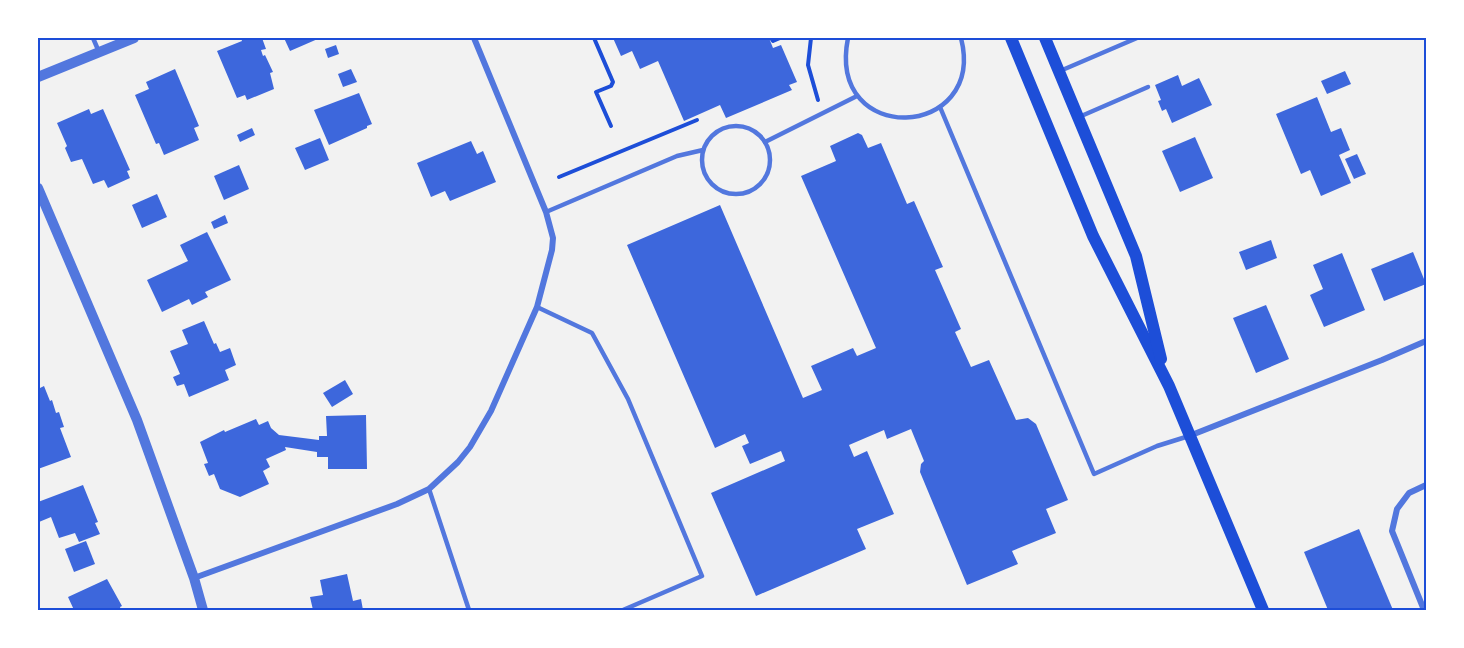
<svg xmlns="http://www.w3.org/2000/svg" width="1464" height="648" font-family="Lato,sans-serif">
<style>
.building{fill:#3d67dc}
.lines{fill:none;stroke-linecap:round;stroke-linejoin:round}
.path{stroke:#1d4ed8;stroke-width:4}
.service{stroke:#5277de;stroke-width:4.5}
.minor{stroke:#5277de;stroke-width:6}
.tertiary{stroke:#5277de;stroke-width:10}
.secondary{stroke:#1d4ed8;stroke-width:12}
.neatline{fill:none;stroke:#1d4ed8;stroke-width:2}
</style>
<rect width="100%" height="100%" fill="#f2f2f2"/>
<g class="building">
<polygon points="241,38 262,38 266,49 261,50 263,56 265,55 273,72 270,73 274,89 247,100 245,95 237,98 217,51 242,41"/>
<polygon points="284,38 320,38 290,51"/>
<polygon points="613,38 769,38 773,48 781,45 797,82 789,85 792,90 726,118 720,105 684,121 658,61 640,69 632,51 621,56"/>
<polygon points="336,45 339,54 328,58 325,49"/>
<polygon points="175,69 199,126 194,128 199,140 164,155 159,143 156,144 135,95 149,89 146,82"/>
<polygon points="351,69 357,82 343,87 338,74"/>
<polygon points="1345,71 1351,84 1327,94 1321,81"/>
<polygon points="1178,75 1182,86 1199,78 1212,105 1172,123 1166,109 1162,111 1158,101 1161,100 1155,85"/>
<polygon points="359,93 372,124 367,126 367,128 329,145 314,110"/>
<polygon points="1317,97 1331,132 1341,128 1350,150 1339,155 1351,183 1321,196 1310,170 1301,174 1276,114"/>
<polygon points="89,109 91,114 103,109 130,170 127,171 130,178 108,188 104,180 93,184 82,159 71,162 65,148 67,146 57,123"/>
<polygon points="252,128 255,135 240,142 237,135"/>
<polygon points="858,133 862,135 868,148 881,143 907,204 914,201 943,267 935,270 961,329 955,332 971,367 989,360 1016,420 1028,418 1036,424 1068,500 1046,509 1056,533 1012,551 1018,564 967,585 920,472 921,464 924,461 911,429 887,439 884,430 849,445 854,457 867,451 894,514 857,529 866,549 756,596 711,493 785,461 781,451 750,464 742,446 749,443 745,434 715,448 627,245 720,205 803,398 822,390 811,366 853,348 857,356 876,348 801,176 836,161 830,146"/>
<polygon points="1195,137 1213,178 1180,192 1162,151"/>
<polygon points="320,138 329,160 305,170 295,148"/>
<polygon points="471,141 477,154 483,151 496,182 450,201 445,191 431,197 417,163"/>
<polygon points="1357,154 1366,174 1354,179 1345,159"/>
<polygon points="239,165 249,189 224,200 214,176"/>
<polygon points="157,194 167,217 142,228 132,205"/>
<polygon points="225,215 228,223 214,229 211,222"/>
<polygon points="207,232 231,280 205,292 208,297 192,305 189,299 162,312 147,280 188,261 180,245"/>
<polygon points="1271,240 1277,258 1246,270 1239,252"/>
<polygon points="1413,252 1426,284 1384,301 1371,269"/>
<polygon points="1342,253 1365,310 1324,327 1310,295 1323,289 1313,265"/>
<polygon points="1266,305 1289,359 1256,373 1233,318"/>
<polygon points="204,321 214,344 216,343 220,352 230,348 236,365 225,370 229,380 189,397 184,384 177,386 173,377 180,374 170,351 188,344 182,330"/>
<polygon points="345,380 353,394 332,407 323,393"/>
<polygon points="44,386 50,401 52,400 56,413 59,412 64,427 60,428 71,457 38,469 38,389"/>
<polygon points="366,415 367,469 328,469 328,457 317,457 317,452 285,447 286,450 266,459 270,467 263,471 269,484 240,497 220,489 214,474 209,476 204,464 208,463 200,442 224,430 225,432 256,419 259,425 268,421 271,428 279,435 319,440 319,436 327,436 326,416"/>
<polygon points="83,485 98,522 95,523 100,534 79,542 75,533 59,538 51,517 39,522 38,502"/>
<polygon points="1359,529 1393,610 1328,610 1304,552"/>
<polygon points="86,541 95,564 74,572 65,549"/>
<polygon points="347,574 353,601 361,599 363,610 313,610 310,597 323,595 320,580"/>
<polygon points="107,579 122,606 120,607 121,610 74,610 68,597"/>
</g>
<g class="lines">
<g class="path">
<polyline points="594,38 613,82 611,86 596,92 611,126"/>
<polyline points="771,38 773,41 780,38"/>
<polyline points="811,38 808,65 818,100"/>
<polyline points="559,177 697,120"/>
</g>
<g class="service">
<polyline points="93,38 99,52"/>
<path d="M848,38c-22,110 139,102 113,0"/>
<polyline points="1060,71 1137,38"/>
<polyline points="940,107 1094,474 1157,446 1189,436"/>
<polyline points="1079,117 1148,87"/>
<circle cx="736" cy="160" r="34"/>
<polyline points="765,142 857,96"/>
<polyline points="546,212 677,156 703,150"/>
<polyline points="537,307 592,333 628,399 702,576 623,610"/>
<polyline points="429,489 469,610"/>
</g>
<g class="minor">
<polyline points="1189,436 1382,360 1426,341"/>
<polyline points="194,578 397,504 429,489 458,462 470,447 491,411 537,307 552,250 553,238 546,212 474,38"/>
<polyline points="1424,610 1392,531 1397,509 1409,493 1426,485"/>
</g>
<g class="tertiary">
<polyline points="38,77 134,38"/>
<polyline points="38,188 137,420 194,578 203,610"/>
</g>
<g class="secondary">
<polyline points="1011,38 1093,236 1169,386 1263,610"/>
<polyline points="1045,38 1136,256 1161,359"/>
</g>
</g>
<rect width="1464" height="648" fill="none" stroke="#ffffff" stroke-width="78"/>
<rect x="39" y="39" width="1386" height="570" class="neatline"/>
</svg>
